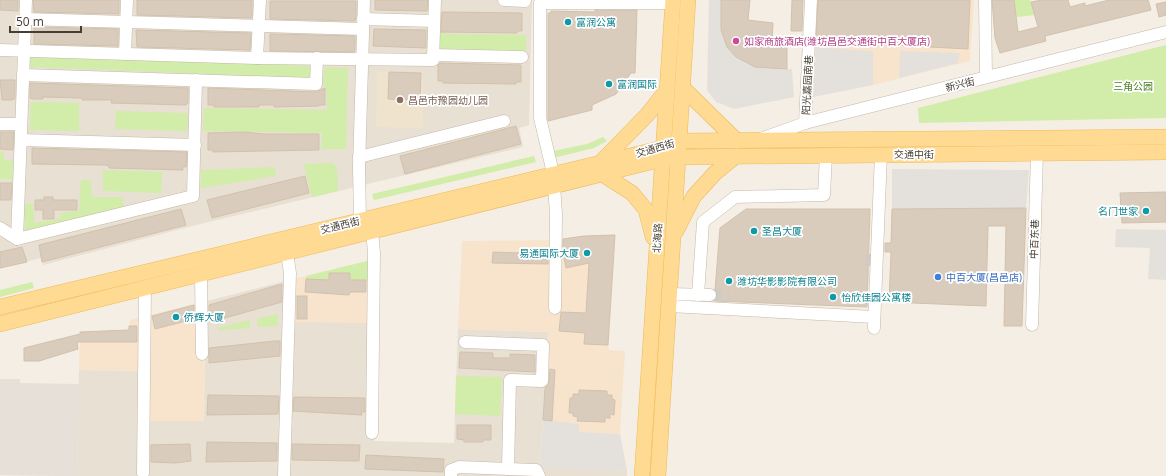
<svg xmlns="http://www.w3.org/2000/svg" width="1166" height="476" font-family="'Open Sans','Noto Sans SC',sans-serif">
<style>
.residential{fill:#e8e0d2}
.commercial{fill:#f8e4cd}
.industrial{fill:#e6e0d9}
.education{fill:#efe3cd}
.green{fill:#d2eca9}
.parking{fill:#e4e1dd}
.building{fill:#daccbc;stroke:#d2c1ab}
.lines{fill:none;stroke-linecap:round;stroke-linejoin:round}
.minor-tunnel{stroke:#d1cbc1;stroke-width:12;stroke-dasharray:12 6;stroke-linecap:butt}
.minor-casing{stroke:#c3b8a9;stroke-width:13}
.major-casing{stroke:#efb957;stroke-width:16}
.minor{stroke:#fff;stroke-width:12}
.major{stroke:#ffda92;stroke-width:15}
.culture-dot{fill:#0f9aa8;stroke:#fff;stroke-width:1.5}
.hotel-dot{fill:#d1479c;stroke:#fff;stroke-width:1.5}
.education-dot{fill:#8d6e63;stroke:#fff;stroke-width:1.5}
.shop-dot{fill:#3f7fe0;stroke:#fff;stroke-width:1.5}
.labels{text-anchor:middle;stroke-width:3.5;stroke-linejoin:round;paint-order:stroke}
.culture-label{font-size:10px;fill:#0d838f;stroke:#fff;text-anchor:start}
.hotel-label{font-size:10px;fill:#b23c85;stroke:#fff;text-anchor:start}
.street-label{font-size:10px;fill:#473e33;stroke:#fff}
.park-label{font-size:10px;fill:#497e21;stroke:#fff}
.education-label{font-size:10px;fill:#785e54;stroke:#fff;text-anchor:start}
.shop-label{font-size:10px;fill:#366cbe;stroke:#fff;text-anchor:start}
</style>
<rect width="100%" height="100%" fill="#f4eee4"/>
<g class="residential">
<polygon points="0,0 532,0 529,125 519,128 523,147 200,224 43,265 41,258 0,268"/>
<polygon points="293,279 377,323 374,441 454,443 458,329 548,332 540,466 627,471 627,476 0,476 77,475 79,370 150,371 207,301"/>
</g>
<g class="commercial">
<polygon points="806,0 974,0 970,61 873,85 813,97 801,97"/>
<polygon points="615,235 608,345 609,350 625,351 620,434 627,471 540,467 548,332 458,329 462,241 560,240 584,236"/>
<polygon points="378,259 377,323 292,322 293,279"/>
<polygon points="207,301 204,421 149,421 150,371 79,370 80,332 129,330 130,320"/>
</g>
<polygon class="industrial" points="0,379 20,379 20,383 79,384 77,476 0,475"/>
<polygon class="education" points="378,71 423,73 423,128 376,127"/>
<g class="green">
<polygon points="1014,0 1030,0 1035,15 1016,17"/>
<polygon points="439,31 445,31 445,34 526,35 526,53 438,50"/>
<polygon points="1166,45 1166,118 919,123 918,108"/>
<polygon points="31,55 311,66 310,78 30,67 27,65 28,58"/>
<polygon points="326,67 348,68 346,148 345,149 321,149 322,133 203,131 204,108 327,110 326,86 323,86 324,69"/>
<polygon points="31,102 79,103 79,131 30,130"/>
<polygon points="116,111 188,113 187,131 115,129"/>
<polygon points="603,137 607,141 594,148 553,158 553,151 587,144"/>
<polygon points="0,152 4,152 4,160 13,161 13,179 0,179"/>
<polygon points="534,156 536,162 374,200 372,194"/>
<polygon points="333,163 337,169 338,191 312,197 304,164"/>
<polygon points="275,167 276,176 201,188 201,170"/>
<polygon points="103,170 162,172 161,193 103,191"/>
<polygon points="81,180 91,180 92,197 123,197 124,211 25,231 25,205 33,203 34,223 60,219 60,213 79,211"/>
<polygon points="371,260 372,280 350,280 350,273 329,273 329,280 306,279 306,276"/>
<polygon points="32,282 34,288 0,297 0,290"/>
<polygon points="278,314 278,326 258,327 257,319"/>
<polygon points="249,320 250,328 218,330 218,328"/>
<polygon points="456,376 502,377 500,416 455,414"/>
</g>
<g class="parking">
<polygon points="709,0 721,0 721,30 727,47 736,57 755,67 792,69 794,97 734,109 716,102 707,90"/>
<polygon points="816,47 873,51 873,85 813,97"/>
<polygon points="900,51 960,53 958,63 899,78"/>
<polygon points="892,169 1029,170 1026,208 892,209"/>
<polygon points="1116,229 1166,230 1166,280 1148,279 1150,248 1115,247"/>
<polygon points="543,420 579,424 579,432 620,434 627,471 540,467"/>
</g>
<g class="building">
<polygon points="0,0 18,0 18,11 0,10"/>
<polygon points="33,0 119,0 119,14 34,12"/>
<polygon points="137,0 252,0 252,14 251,18 137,15"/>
<polygon points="375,0 428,0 427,11 375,10"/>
<polygon points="721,0 750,0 748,20 773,23 772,45 787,47 787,69 755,67 736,57 727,47 721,30"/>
<polygon points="792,0 803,0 802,31 791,31"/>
<polygon points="818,0 970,0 968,49 816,41"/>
<polygon points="992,0 1014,0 1018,32 1038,27 1031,2 1042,0 1068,0 1070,7 1085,3 1085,6 1109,0 1148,0 1151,10 1045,36 1046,41 1000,53 995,38"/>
<polygon points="270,1 356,1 356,17 355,21 270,19"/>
<polygon points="1166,2 1166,15 1159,17 1156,4"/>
<polygon points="595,10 637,10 635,73 631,73 616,94 592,105 592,110 548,121 548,13 551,13 551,11 595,12"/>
<polygon points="442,12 522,13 522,31 517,31 517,33 441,32"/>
<polygon points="34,27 118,29 118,46 34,44"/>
<polygon points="374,29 426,30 426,48 373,46"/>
<polygon points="136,30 251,33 250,50 137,47"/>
<polygon points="270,34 355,36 355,50 354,52 270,51"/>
<polygon points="440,63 521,65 521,82 516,82 516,84 443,83 443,81 438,81 438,65"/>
<polygon points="389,72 421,73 420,100 388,99"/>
<polygon points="0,80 15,80 15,98 13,100 2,100"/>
<polygon points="30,83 188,88 188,103 186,105 111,103 112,100 82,100 82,98 43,97 43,99 32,99 30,98"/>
<polygon points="208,88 316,92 325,88 325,105 319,105 319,106 274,107 274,105 259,105 259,107 214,107 214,105 208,105"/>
<polygon points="516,126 521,144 405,174 400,156"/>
<polygon points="0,132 14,132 13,150 0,149"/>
<polygon points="244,132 264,134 319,134 319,150 213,152 213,150 208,150 208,133"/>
<polygon points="32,148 187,152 186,167 183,167 183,170 109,168 109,166 105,165 32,164"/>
<polygon points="305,176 309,193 212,218 207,200"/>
<polygon points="0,183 12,183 11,200 0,200"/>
<polygon points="1166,192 1166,222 1122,223 1120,193"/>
<polygon points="44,197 53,197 53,200 77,200 77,210 54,210 54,219 43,219 43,210 35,210 35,200 44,200"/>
<polygon points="1026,208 1022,326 1004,326 1006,226 988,226 986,306 889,302 891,252 885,252 885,243 891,243 892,209"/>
<polygon points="181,209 186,225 42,262 39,245"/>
<polygon points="746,209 870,209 867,307 715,301 717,296 715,290 720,228"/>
<polygon points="615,235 608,345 584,344 585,333 559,331 561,312 586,313 589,263 566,268 563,253 563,239 584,236"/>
<polygon points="22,247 27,262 0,268 0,252"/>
<polygon points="493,252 548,254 548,264 492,263"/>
<polygon points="329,273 350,273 350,280 366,280 366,292 350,292 349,295 305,292 306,279 329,280"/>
<polygon points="282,284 282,302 214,321 212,314 209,315 209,305"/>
<rect x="297" y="296" width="10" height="23"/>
<polygon points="194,305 194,319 155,329 152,316"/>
<polygon points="129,326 137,326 137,342 77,342 78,349 39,361 24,361 24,348 80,334 80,332 129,330"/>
<polygon points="275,341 280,341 280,356 209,363 209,348"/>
<polygon points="460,352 493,353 493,358 510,358 510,354 535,355 535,372 459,368"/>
<polygon points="550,369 555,370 552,421 543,420 545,388 549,382"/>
<polygon points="579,390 607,391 607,395 612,395 612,399 615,400 614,415 610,414 610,418 605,418 605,422 577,421 578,417 573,416 573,413 569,413 570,398 573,398 573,394 579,394"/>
<polygon points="208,395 279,396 278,414 207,415"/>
<polygon points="294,397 365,398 365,412 361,412 362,415 293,411"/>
<polygon points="457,425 491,425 491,440 483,440 483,442 464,442 464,440 457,439"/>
<polygon points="207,442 277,443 277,461 206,462"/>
<polygon points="190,444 191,461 175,463 151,462 151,445"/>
<polygon points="292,444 360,445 359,461 292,460"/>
<polygon points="366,455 444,459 443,472 365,469"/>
</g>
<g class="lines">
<g class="minor-tunnel">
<polyline points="865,260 877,260"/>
<polyline points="710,295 729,296"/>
</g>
<defs>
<g id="minor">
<polyline points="504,0 525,1"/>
<polyline points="985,0 986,77"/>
<polyline points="25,19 363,29"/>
<polyline points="363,19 434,21"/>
<polyline points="0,50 257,58 433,60 435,0"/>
<polyline points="125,54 127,0"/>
<polyline points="433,55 522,57"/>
<polyline points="257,58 260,0"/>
<polyline points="23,75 316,84 317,58"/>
<polyline points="805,123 811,0"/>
<polyline points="0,124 21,124"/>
<polyline points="763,138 805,123 1166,32"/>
<polyline points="21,140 195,145"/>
<polyline points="359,157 504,121"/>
<polyline points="553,173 540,118 540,3 672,3"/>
<polyline points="554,186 556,213 555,308"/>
<polyline points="360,220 359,167 364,0"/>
<polyline points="0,228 17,239 193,196 196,80"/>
<polyline points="17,239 26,0"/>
<polyline points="201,274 202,354"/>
<polyline points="669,294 710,295"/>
<polyline points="698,295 703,222 735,197 824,195 826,155"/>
<polyline points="669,306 874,317"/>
<polyline points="1032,325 1037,153"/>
<polyline points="874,328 881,154"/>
<polyline points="465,342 543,345 542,381 510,380 508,469"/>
<polyline points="372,433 374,253 372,231"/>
<polyline points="143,473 145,288"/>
<polyline points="284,476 290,273 287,253"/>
<polyline points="451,476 451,470 459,467 536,470 539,476"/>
</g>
<g id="major">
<polyline points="683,88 737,141"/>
<polyline points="602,161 647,115 667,90"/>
<polyline points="602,174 632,193 646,210 653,237"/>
<polyline points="676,231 694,196 715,173 736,156"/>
<polyline points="0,307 663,148 679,141 1166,137"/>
<polyline points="0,324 662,159 678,157 1166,152"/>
<polyline points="642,476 673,0"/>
<polyline points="658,476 688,0"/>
</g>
</defs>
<use href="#minor" class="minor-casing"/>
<use href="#major" class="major-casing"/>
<use href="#minor" class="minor"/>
<use href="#major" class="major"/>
</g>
<g class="culture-dot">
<circle cx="568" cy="22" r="4"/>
<circle cx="609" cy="84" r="4"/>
<circle cx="1146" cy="211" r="4"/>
<circle cx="754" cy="231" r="4"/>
<circle cx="587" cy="253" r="4"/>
<circle cx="729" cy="281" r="4"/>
<circle cx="833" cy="297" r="4"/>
<circle cx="176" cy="317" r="4"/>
</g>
<circle class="hotel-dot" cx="736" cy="41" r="4"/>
<circle class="education-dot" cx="400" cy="100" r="4"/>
<circle class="shop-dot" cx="938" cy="277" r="4"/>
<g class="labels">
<g class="culture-label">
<text x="576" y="26">富润公寓</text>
<text x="617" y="88">富润国际</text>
<text x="1138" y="215" text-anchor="end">名门世家</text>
<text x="762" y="235">圣昌大厦</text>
<text x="579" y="257" text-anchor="end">易通国际大厦</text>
<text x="737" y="285">潍坊华影影院有限公司</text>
<text x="841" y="301">怡欣佳园公寓楼</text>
<text x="184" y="321">侨辉大厦</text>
</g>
<g class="hotel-label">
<text x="744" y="45">如家商旅酒店(潍坊昌邑交通街中百大厦店)</text>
</g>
<g class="street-label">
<text transform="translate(960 84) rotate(-14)" y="4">新兴街</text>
<text transform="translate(807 85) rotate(-87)" y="4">阳光嘉园南巷</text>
<text transform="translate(655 148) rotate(-16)" y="4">交通西街</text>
<text x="914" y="158">交通中街</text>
<text transform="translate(340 225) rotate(-14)" y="4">交通西街</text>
<text transform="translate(657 238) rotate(-86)" y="4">北海路</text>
<text transform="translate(1034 239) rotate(-88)" y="4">中百东巷</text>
</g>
<g class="park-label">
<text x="1133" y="90">三角公园</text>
</g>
<g class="education-label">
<text x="408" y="104">昌邑市豫园幼儿园</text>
</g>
<g class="shop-label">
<text x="946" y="281">中百大厦(昌邑店)</text>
</g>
</g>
<path d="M10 26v6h71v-6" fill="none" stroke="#473e33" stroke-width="2"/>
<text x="16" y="26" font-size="12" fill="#473e33" stroke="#ffffff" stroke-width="3" paint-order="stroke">50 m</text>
</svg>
